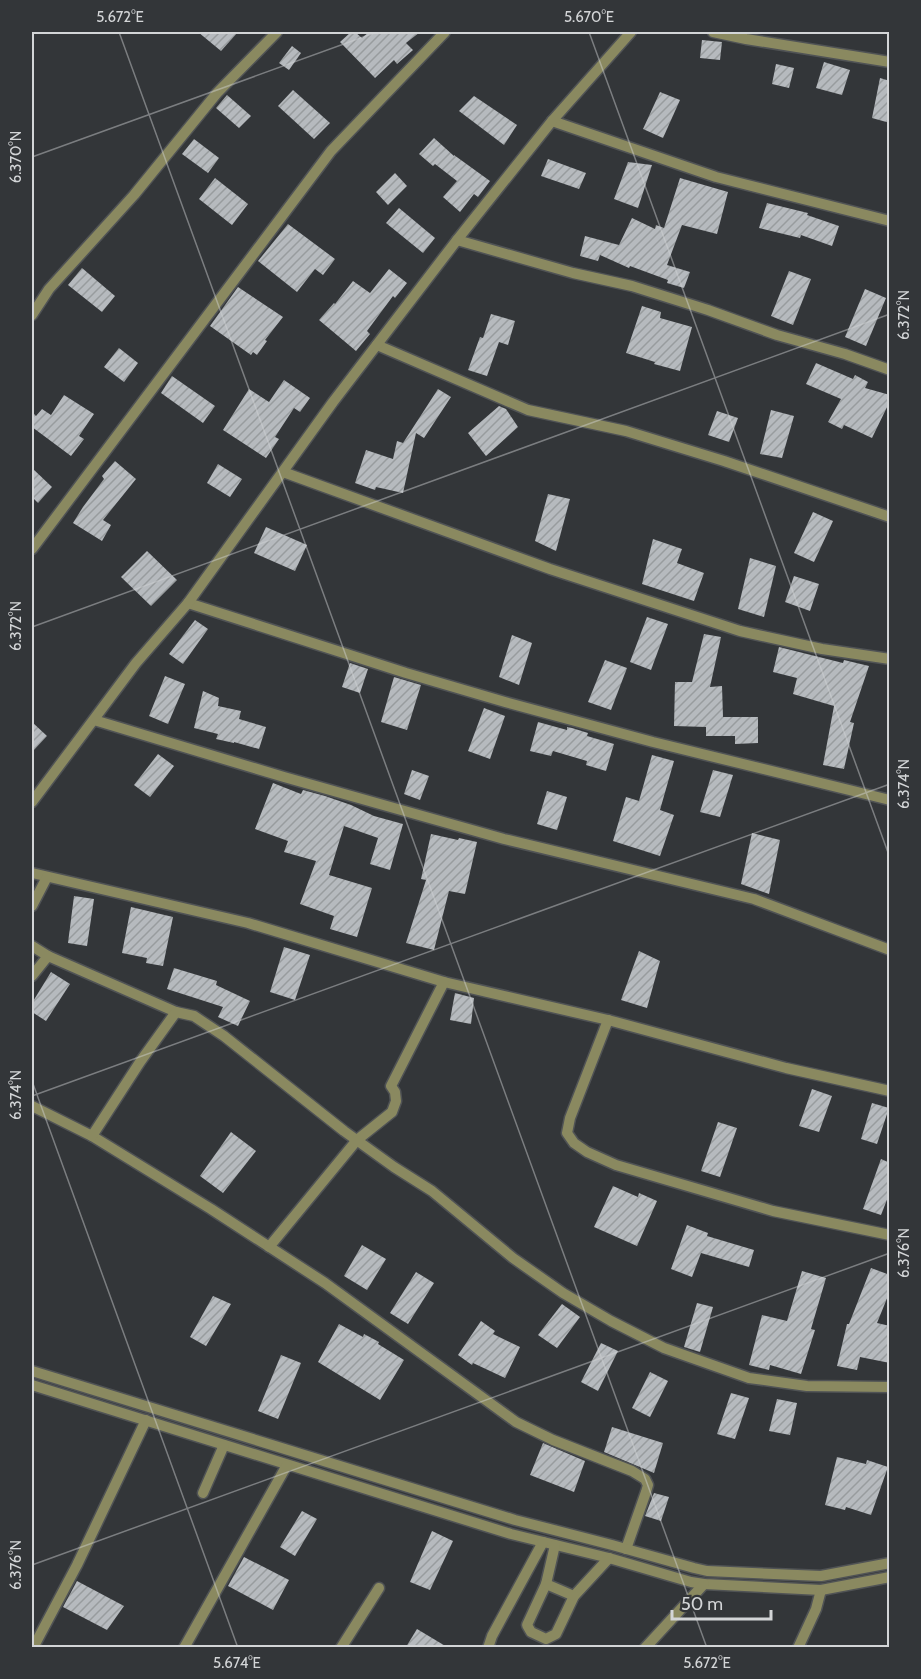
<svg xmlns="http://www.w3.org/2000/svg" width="921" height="1679" font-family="Cabin,sans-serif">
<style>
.building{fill:url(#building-hatch)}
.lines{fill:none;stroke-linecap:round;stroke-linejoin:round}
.minor-casing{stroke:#505355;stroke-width:13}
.minor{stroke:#8a8960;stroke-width:10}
.ticks{fill:none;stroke:#d3d5d7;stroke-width:1.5;stroke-opacity:0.45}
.neatline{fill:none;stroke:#d3d5d7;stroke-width:2}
.ticks-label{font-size:15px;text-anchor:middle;fill:#d3d5d7}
</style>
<defs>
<pattern id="building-hatch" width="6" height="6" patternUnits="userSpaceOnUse" patternTransform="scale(1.5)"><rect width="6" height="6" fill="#b6babe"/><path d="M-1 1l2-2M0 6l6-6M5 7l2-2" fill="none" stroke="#989c9e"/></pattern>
</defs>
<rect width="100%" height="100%" fill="#333639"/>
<g class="building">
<polygon points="198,32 238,32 221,51"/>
<polygon points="351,32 355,32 362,38 369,32 420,32 406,43 413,50 397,64 394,60 375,78 340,42"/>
<polygon points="702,40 722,42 720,60 700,58"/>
<polygon points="292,46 301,53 289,70 279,63"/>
<polygon points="824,62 850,70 842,95 816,88"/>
<polygon points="776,64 794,68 789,88 772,84"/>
<polygon points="880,78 890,81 890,123 872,118"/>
<polygon points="293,90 330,123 314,139 278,106"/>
<polygon points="660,92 680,100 663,138 643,129"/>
<polygon points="227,95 251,116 239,128 216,108"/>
<polygon points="474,96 517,125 504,145 459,111"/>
<polygon points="434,138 454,156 454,155 490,181 478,197 474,194 460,212 443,197 457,181 435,164 433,166 419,154"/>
<polygon points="194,139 219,158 208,173 182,154"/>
<polygon points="548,159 586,173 579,189 541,176"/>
<polygon points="628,162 652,165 638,208 614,199"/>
<polygon points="395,173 407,186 388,205 376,192"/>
<polygon points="215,178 248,204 232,225 199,199"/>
<polygon points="680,178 728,192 717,234 682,225 667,265 690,272 684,288 667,283 668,280 630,266 629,268 600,255 598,261 580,256 585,236 619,245 632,218 655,229 656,225 664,228"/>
<polygon points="767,203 808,213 807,215 839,226 832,246 801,235 800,238 759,228"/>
<polygon points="399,208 435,238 423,253 386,223"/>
<polygon points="288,224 335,259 323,275 315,269 297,292 258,261"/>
<polygon points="82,268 115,296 102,312 68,285"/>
<polygon points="389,269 407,283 395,298 393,296 367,331 370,334 356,351 319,320 334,303 335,304 353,281 370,293"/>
<polygon points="789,271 811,279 793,325 771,316"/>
<polygon points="238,287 283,317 265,340 267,341 257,355 253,352 251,355 210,326"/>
<polygon points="865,289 886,298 866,346 845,337"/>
<polygon points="642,306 661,312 660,318 692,327 680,371 654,364 655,362 626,353"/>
<polygon points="491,314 515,321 508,345 499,342 487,376 468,370 480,337 483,338"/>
<polygon points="119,348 138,363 124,382 104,367"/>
<polygon points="816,363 853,379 855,375 868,382 865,388 890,395 890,401 872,438 844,425 842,429 828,422 841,399 806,384"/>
<polygon points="172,376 215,406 203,423 161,393"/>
<polygon points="284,380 310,398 300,412 294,408 275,437 279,439 266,458 223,430 249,389 269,402"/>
<polygon points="438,389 451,397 424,438 416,433 403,493 376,487 375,490 355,483 366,450 393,459 397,441 403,443"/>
<polygon points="64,395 94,414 79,436 84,439 71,456 32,427 32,412 36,416 42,409 51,415"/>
<polygon points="499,406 506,409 518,427 486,456 468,433"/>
<polygon points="771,410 794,416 782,458 760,454"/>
<polygon points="717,411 738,418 729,442 708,435"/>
<polygon points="115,461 136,479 103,520 111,525 102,541 73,523 83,507 104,479 102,476"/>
<polygon points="218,464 242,479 230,497 207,483"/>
<polygon points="32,468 52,487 38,503 32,497"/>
<polygon points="548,494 570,499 556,551 535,541"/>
<polygon points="813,512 833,521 814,562 794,553"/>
<polygon points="266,527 307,545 295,571 254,553"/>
<polygon points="653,539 682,549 677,563 704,573 694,601 642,584"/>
<polygon points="147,551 177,580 151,606 121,577"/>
<polygon points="750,558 776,566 764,617 738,609"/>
<polygon points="794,576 819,584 810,611 785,602"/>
<polygon points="647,617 668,624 651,670 630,662"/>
<polygon points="195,620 208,629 183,664 169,654"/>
<polygon points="704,634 721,637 710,687 722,686 723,717 758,717 758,743 735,744 735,736 706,736 706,727 674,726 675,682 692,682"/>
<polygon points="512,635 532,643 519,685 499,677"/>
<polygon points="779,647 843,663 844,660 869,666 850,722 854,723 844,769 823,765 834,706 793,694 797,678 773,672"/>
<polygon points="605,660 627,668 611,710 588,702"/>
<polygon points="350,663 368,669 360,693 342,687"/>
<polygon points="165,676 185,684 168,724 149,716"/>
<polygon points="394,677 421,685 407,730 381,722"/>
<polygon points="203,691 219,698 218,706 241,711 239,719 266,727 259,749 234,742 234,743 216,739 218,734 194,728"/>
<polygon points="484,708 505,716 490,759 468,751"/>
<polygon points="32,722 47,736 32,752"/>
<polygon points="538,722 567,730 567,727 572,728 588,733 587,736 614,744 606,771 586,765 587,761 553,751 551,756 530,751"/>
<polygon points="158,754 174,766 150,797 134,785"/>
<polygon points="652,755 674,761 660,810 674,815 660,856 613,841 626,797 639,801"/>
<polygon points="412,770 429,776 420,800 404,794"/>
<polygon points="713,770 733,775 720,817 700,812"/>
<polygon points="273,783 301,794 303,790 325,796 351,805 374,816 403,824 390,870 370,864 378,838 344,826 329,875 372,888 357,937 330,929 334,916 300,904 316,861 284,852 288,841 255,829"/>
<polygon points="547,791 567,797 557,830 537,824"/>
<polygon points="752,833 780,840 769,894 741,884"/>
<polygon points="431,834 458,840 459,838 477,842 465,894 449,891 434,950 406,943 426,880 421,879"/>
<polygon points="74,896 94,899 87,946 68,943"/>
<polygon points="131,907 173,917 163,966 146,963 147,958 122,953"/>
<polygon points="284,947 310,955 295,1000 270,992"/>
<polygon points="639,951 660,961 647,1008 621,1000"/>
<polygon points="174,968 217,981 216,985 250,1001 238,1026 218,1017 223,1007 167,989"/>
<polygon points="51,972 70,984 46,1021 32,1012 32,1003"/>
<polygon points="455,993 474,998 471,1024 450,1020"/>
<polygon points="812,1089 832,1096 819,1132 799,1126"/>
<polygon points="872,1103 889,1108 877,1144 861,1139"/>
<polygon points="718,1122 737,1128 720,1177 701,1171"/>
<polygon points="231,1132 256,1151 223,1193 200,1176"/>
<polygon points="881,1159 890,1163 890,1192 881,1215 863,1209"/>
<polygon points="613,1186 638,1197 639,1193 657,1201 637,1246 594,1227"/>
<polygon points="687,1225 708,1233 707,1236 754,1250 749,1267 701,1253 692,1277 671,1269"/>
<polygon points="362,1245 386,1259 367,1290 344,1276"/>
<polygon points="871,1268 890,1275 890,1291 877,1323 890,1326 890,1363 860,1357 857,1370 837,1366 847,1324 849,1324"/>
<polygon points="802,1271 826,1278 811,1329 815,1330 801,1374 770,1365 769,1370 749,1365 762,1315 787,1321"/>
<polygon points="416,1272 434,1283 408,1324 390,1313"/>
<polygon points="213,1296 231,1304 206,1346 190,1337"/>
<polygon points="697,1303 713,1307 700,1352 684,1347"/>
<polygon points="562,1304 580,1317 557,1348 538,1335"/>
<polygon points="481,1321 495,1331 493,1334 520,1347 505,1378 473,1363 472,1365 458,1355"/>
<polygon points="339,1324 363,1337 364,1334 379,1342 378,1344 404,1360 380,1400 318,1362"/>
<polygon points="601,1343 618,1351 598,1391 581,1382"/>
<polygon points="281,1355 301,1363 278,1419 258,1411"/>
<polygon points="650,1372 668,1381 650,1417 632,1408"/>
<polygon points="731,1393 749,1398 735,1439 717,1434"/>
<polygon points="777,1399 797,1403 790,1435 769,1431"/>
<polygon points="612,1427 663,1443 654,1473 604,1452"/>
<polygon points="543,1443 585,1461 574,1492 530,1475"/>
<polygon points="837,1457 866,1464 867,1460 888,1467 871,1515 846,1507 845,1510 825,1505"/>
<polygon points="654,1493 669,1497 661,1521 645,1516"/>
<polygon points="302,1511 317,1519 295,1556 280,1547"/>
<polygon points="432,1531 453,1541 430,1590 410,1582"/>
<polygon points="244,1557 289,1580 273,1610 228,1586"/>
<polygon points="77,1581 124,1606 107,1630 63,1607"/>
<polygon points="417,1629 447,1647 406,1647"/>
</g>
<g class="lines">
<defs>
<g id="minor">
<polyline points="713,32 746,39 890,62"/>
<polyline points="552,121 716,177 890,221"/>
<polyline points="457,240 573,273 632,286 708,310 777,335 845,354 890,370"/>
<polyline points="32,315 49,289 134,195 217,93 277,32"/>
<polyline points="377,345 528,410 626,431 724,461 890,517"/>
<polyline points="283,472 550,569 740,631 822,649 890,659"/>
<polyline points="32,549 331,151 445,32"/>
<polyline points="188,603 406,673 505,702 653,742 890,800"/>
<polyline points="94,720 284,777 504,839 754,899 890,950"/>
<polyline points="32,802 136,663 188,603 333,402 457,240 552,121 631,32"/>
<polyline points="32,873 248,923 444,982 608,1020 786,1068 890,1091"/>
<polyline points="32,906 47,877"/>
<polyline points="32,946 48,956"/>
<polyline points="32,976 48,956 176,1012"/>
<polyline points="608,1020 570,1118 567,1133 574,1143 587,1152 616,1165 773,1211 890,1235"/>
<polyline points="32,1106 92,1136 211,1209 325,1283 516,1422 553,1440 632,1471 645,1479 648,1485 646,1492 626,1549"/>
<polyline points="92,1136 140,1062 176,1012 194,1016 224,1036 344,1131 394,1167 432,1191 513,1258 563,1293 611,1321 664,1348 749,1378 807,1386 890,1387"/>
<polyline points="269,1247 357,1140 392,1112 396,1101 395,1092 391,1086 444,982"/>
<polyline points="32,1371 515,1520 612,1545 694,1568 707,1571 821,1576 890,1563"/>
<polyline points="32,1385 511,1534 609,1558 691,1582 704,1584 821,1590 890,1577"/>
<polyline points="203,1493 224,1445"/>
<polyline points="555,1545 546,1584 527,1625 531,1632 546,1639 556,1634 574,1596 609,1558"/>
<polyline points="546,1584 574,1596"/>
<polyline points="33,1648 77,1565 146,1420"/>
<polyline points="184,1648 287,1465"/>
<polyline points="341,1648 379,1588"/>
<polyline points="488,1648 492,1636 543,1542"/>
<polyline points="645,1648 704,1584"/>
<polyline points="798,1648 816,1609 821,1590"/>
</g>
</defs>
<use href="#minor" class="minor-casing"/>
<use href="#minor" class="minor"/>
</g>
<path class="ticks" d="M119,32l588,1616M589,32l301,826M32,157l345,-125M32,627l858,-313M32,1081l206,567M32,1096l858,-312M32,1565l858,-312"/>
<rect width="921" height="1679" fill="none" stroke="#333639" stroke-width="66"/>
<path d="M672 1610v9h99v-9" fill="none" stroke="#d3d5d7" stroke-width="3"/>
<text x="681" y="1610" font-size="18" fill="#d3d5d7" stroke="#333639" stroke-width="4.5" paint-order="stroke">50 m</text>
<rect x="33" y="33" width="855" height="1613" class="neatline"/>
<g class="ticks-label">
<text x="120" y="22">5.672°E</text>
<text x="589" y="22">5.670°E</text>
<text transform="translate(16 157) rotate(-90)" y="5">6.370°N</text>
<text transform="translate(904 315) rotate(-90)" y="5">6.372°N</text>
<text transform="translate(16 626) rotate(-90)" y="5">6.372°N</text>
<text transform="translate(904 784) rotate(-90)" y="5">6.374°N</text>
<text transform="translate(16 1095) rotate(-90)" y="5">6.374°N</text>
<text transform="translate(904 1253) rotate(-90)" y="5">6.376°N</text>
<text transform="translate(16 1565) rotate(-90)" y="5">6.376°N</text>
<text x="237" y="1668">5.674°E</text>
<text x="707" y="1668">5.672°E</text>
</g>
</svg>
